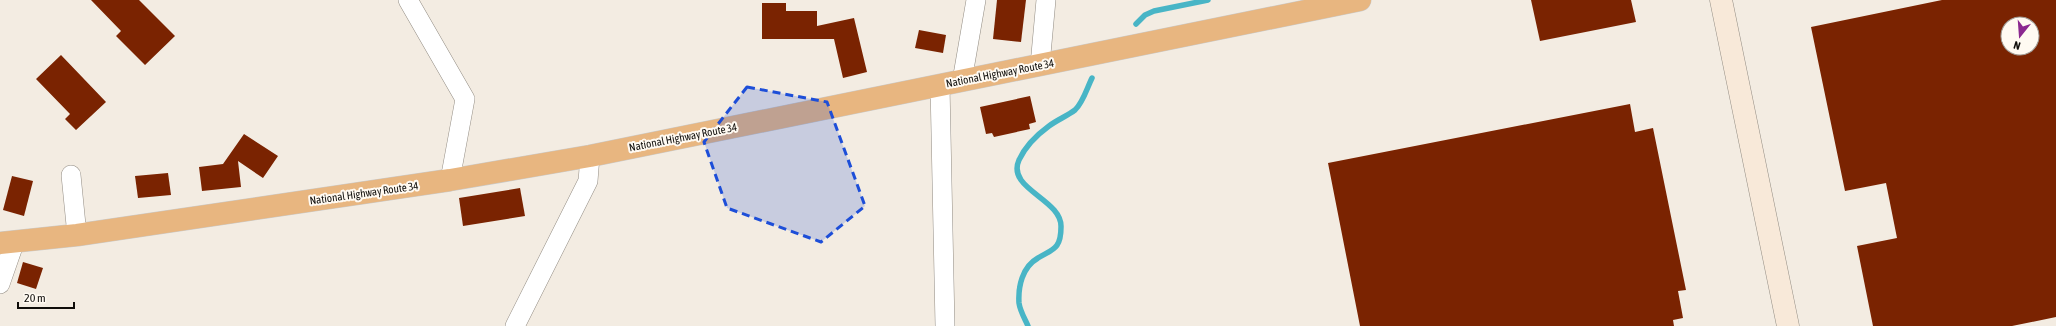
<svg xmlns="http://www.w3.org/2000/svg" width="2056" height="326" font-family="'Asap Condensed',sans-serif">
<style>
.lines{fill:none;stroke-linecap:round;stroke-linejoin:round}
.stream{stroke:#48b5c6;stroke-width:5.5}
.building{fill:#7a2301;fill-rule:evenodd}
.street-casing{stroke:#928c83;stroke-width:20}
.secondary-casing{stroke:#928c83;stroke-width:23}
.highway-casing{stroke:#cacac9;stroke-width:23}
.street{stroke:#fff;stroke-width:19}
.secondary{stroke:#f8e9d9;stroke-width:22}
.highway{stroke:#e8b680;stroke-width:22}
.marked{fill:#1d4ed8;fill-opacity:0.2;stroke:#1d4ed8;stroke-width:3;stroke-dasharray:8 5;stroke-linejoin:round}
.labels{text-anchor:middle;stroke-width:4;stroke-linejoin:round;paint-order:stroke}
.street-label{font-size:11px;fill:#0f0d0a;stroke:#fffaf2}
</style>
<rect width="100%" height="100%" fill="#f3ece2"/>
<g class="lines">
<g class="stream">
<polyline points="1136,24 1145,15 1154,11 1208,0"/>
<path d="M1028,326c-3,-7 -8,-15 -9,-23 -1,-16 3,-36 19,-45 15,-9 23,-9 23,-31 1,-28 -55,-38 -42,-67 6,-13 19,-26 30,-34 8,-6 18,-10 26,-16 8,-7 12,-22 17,-32"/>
</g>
</g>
<g class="building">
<polygon points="91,0 139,0 175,36 145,65 116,36 121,31"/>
<polygon points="997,0 1026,0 1021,42 993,39"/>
<polygon points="1531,0 1631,0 1636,22 1540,41"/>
<path d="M1942,0h114v317l-44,9h-139l-16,-80 40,-8 -11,-55 -41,8 -34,-164zM2008,24h24v24h-24z"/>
<polygon points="762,3 786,3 786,11 817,11 817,26 854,18 867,72 843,78 834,39 762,39"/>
<polygon points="919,30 946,35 943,53 915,48"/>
<polygon points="61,55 106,102 76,130 65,119 70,114 36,79"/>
<polygon points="1030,96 1036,122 1029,124 1030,129 994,137 992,133 986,134 980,107"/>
<polygon points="1630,104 1635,132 1653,128 1686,290 1678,291 1683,318 1673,320 1674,326 1360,326 1328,163"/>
<polygon points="244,134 278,156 263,178 238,161 241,187 202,191 199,167 223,164"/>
<polygon points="168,173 171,195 138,198 135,176"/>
<polygon points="12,176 33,181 24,216 3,210"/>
<polygon points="520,188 525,216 463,226 459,198"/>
<polygon points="23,262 43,268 36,289 17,283"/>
</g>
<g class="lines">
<defs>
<g id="street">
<polyline points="408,0 465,99 450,180"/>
<polyline points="1040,65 1046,0"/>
<polyline points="962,81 976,0"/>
<polyline points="940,85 945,326"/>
<polyline points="71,175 77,235"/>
<polyline points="0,284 15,241"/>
<polyline points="515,326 588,181 590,156"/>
</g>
<polyline id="secondary" points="1721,0 1788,326"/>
<polyline id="highway" points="0,243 77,235 450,180 590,156 1360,0"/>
</defs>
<use href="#street" class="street-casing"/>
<use href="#secondary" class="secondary-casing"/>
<use href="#highway" class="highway-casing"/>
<use href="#street" class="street"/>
<use href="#secondary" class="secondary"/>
<use href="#highway" class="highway"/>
</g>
<path class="marked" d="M747,87l80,15 38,104 -44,36 -94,-34 -23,-66z"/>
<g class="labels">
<g class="street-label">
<text transform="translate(1000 73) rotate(-11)" y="4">National Highway Route 34</text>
<text transform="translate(683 137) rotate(-11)" y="4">National Highway Route 34</text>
<text transform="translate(364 193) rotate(-8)" y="4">National Highway Route 34</text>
</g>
</g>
<g transform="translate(2020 36) rotate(197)"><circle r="19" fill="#fffaf2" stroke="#9f9b95"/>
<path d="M0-3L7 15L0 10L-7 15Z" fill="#8b2890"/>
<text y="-6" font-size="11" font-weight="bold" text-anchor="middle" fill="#0f0d0a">N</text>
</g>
<path d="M18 302v6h56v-6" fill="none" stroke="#0f0d0a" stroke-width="2"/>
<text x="24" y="302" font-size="12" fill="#0f0d0a" stroke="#fffaf2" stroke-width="3" paint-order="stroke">20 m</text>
</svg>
